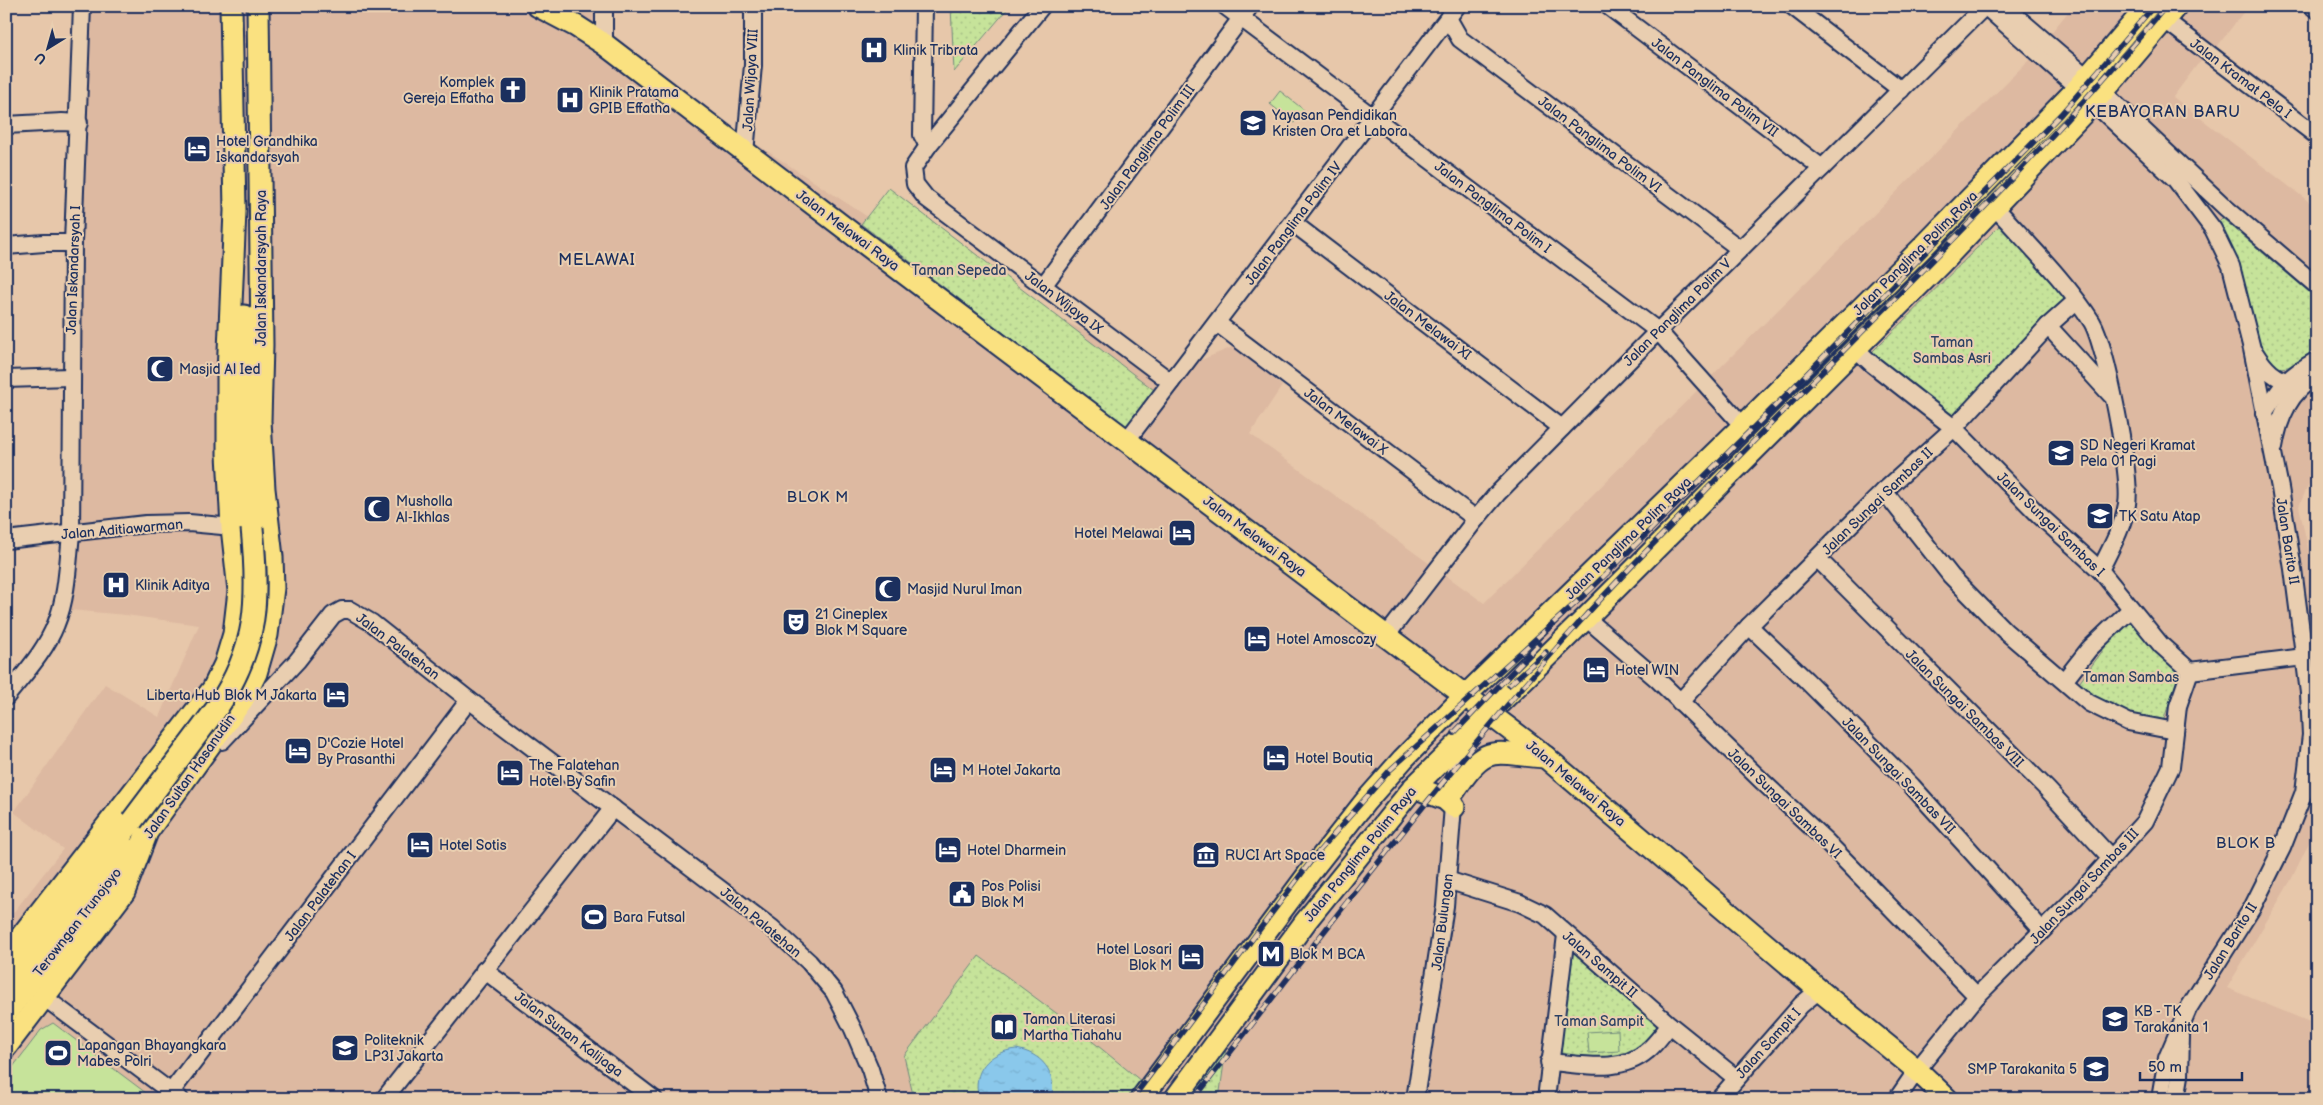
<svg xmlns="http://www.w3.org/2000/svg" width="2323" height="1105" font-family="'Balsamiq Sans',sans-serif">
<style>
.built{fill:#ddb9a1}
.park{fill:url(#park-dots);stroke:#70897c}
.pitch{fill:#c6e39a;stroke:#70897c}
.water{fill:url(#water-ripples);stroke:#5e8bb3}
.lines{fill:none;stroke-linecap:round;stroke-linejoin:round}
.minor-casing{stroke:#1b2f5e;stroke-width:20}
.major-casing{stroke:#1b2f5e;stroke-width:25}
.minor{stroke:#e9ceb0;stroke-width:16}
.major{stroke:#fae180;stroke-width:21}
.rail-casing{stroke:#1b2f5e;stroke-width:5.5}
.rail{stroke:#e9ceb0;stroke-width:4;stroke-dasharray:11;stroke-linecap:butt}
.major-bridge-casing{stroke:#1b2f5e;stroke-width:25;stroke-linecap:butt}
.major-bridge{stroke:#fae180;stroke-width:21}
.labels{text-anchor:middle;stroke-width:4;stroke-linejoin:round;paint-order:stroke}
.poi-label{font-size:14px;fill:#1b2f5e;stroke:#e9ceb0;text-anchor:start}
.street-label{font-size:14px;fill:#1b2f5e;stroke:#e9ceb0}
.park-label{font-size:14px;fill:#2c4164;stroke:#e9ceb0}
.neighbourhood-label{font-size:15px;letter-spacing:1px;fill:#1b2f5e;stroke:#e9ceb0}
.quarter-label{font-size:16px;letter-spacing:1px;fill:#1b2f5e;stroke:#e9ceb0}
</style>
<defs>
<pattern id="park-dots" width="8" height="8" patternUnits="userSpaceOnUse" patternTransform="scale(1.25)"><rect width="8" height="8" fill="#c6e39a"/><path d="M2 2h.1M6 6h.1" fill="none" stroke="#aac387" stroke-width="1.8" stroke-linecap="round"/></pattern>
<pattern id="water-ripples" width="26" height="14" patternUnits="userSpaceOnUse" patternTransform="scale(1.25)"><rect width="26" height="14" fill="#8ac8eb"/><path d="M2 4q2-2 4 0t4 0M15 11q2-2 4 0t4 0" fill="none" stroke="#76accc"/></pattern>
</defs>
<rect width="100%" height="100%" fill="#e7c7aa"/>
<filter id="ink" filterUnits="userSpaceOnUse"><feTurbulence type="fractalNoise" baseFrequency=".02" numOctaves="2"/><feDisplacementMap in="SourceGraphic" scale="10" xChannelSelector="R" yChannelSelector="G"/><feConvolveMatrix kernelMatrix="1 2 1 2 8 2 1 2 1" color-interpolation-filters="sRGB"/></filter>
<g filter="url(#ink)">
<polygon class="built" points="77,6 604,6 610,48 909,244 1170,373 1235,346 1282,386 1250,434 1484,603 2027,62 2073,6 2248,6 2213,52 2197,65 2173,97 2317,208 2317,466 2299,506 2317,591 2317,826 2291,880 2227,988 2317,1025 2317,1099 6,1099 6,922 63,849 14,812 105,684 159,717 199,625 126,615 70,610 65,423"/>
<g class="park">
<polygon points="951,6 1010,6 954,72"/>
<polygon points="889,188 1154,390 1127,427 861,224"/>
<polygon points="2222,218 2317,299 2317,351 2288,367 2279,368 2261,351 2242,277 2219,221"/>
<polygon points="2002,223 2068,301 1957,424 1870,354"/>
<polygon points="2127,617 2180,670 2161,728 2124,717 2077,686"/>
<polygon points="1568,948 1661,1023 1644,1048 1611,1060 1556,1055"/>
<polygon points="979,956 1071,1024 1141,1081 1128,1099 914,1099 904,1056"/>
<polygon points="1226,1048 1219,1099 1189,1099"/>
</g>
<g class="pitch">
<polygon points="1280,91 1304,110 1294,123 1270,104"/>
<polygon points="53,1023 154,1099 6,1099 6,1076 41,1030"/>
<polygon points="1618,1030 1619,1051 1589,1053 1587,1032"/>
</g>
<path class="water" d="M1016,1049c25,4 42,23 35,50h-72c-8,-28 10,-47 37,-50z"/>
<g class="lines">
<defs>
<g id="minor">
<polyline points="924,6 922,135 928,146"/>
<polyline points="1042,6 928,146 913,168 915,184 926,198 1171,382"/>
<polyline points="1225,6 1658,331 1743,426"/>
<polyline points="1608,6 1822,168"/>
<polyline points="1792,6 1901,90"/>
<polyline points="1985,6 2078,88 2175,179 2213,229 2231,266 2252,349 2280,488 2293,569 2309,693 2311,735 2304,792 2282,848 2252,908 2188,1009 2167,1058 2160,1099"/>
<polyline points="2004,6 2088,78 2226,208 2317,286"/>
<polyline points="2312,6 2317,10"/>
<polyline points="1448,18 1460,39 1740,249"/>
<polyline points="2165,20 2317,136"/>
<polyline points="604,44 604,6"/>
<polyline points="6,125 62,122 79,123"/>
<polyline points="745,153 753,65 753,6"/>
<path d="M1994,206c32,36 73,76 98,116 14,24 40,155 35,182 -4,23 -16,44 -27,66"/>
<polyline points="1293,223 1562,428"/>
<polyline points="6,246 44,243 73,243"/>
<polyline points="1043,286 1250,6"/>
<polyline points="1217,323 1476,519"/>
<polyline points="2048,326 2111,395"/>
<polyline points="1856,349 1872,364 1954,428 2039,515 2100,570 2161,645 2190,671 2304,657"/>
<path d="M2255,353c10,16 20,27 40,30"/>
<polyline points="6,379 70,377"/>
<path d="M2264,413c19,-29 23,-36 53,-53"/>
<polyline points="1127,440 1457,6"/>
<path d="M2274,447c5,-31 16,-55 43,-72"/>
<polyline points="1884,491 1951,576 2005,631 2089,703 2128,722 2175,731"/>
<polyline points="6,540 146,524 189,523 244,528"/>
<polyline points="1818,559 2048,790 2111,858"/>
<polyline points="1586,618 1658,680 1763,782 1825,840 1977,996"/>
<polyline points="1749,626 1806,680 1912,786 2042,930"/>
<polyline points="1387,635 1476,519 1497,494 1658,331 1985,6"/>
<polyline points="2064,681 2089,649 2131,609"/>
<path d="M6,697c18,-23 39,-45 50,-73 11,-26 12,-62 15,-90l2,-291 9,-237"/>
<polyline points="1680,702 1749,626 1884,491 1954,428 2048,326 2076,301"/>
<polyline points="222,741 297,661 333,615 342,610 350,610 372,623 469,700 772,928 809,962 834,992 853,1029 870,1069 879,1099"/>
<polyline points="1447,880 1520,903 1545,915 1670,1025 1736,1078"/>
<polyline points="484,970 654,1099"/>
<polyline points="45,998 180,1099"/>
<path d="M1549,1062c33,2 71,12 98,-11 9,-7 16,-18 23,-26"/>
<polyline points="171,1092 469,700"/>
<polyline points="384,1099 613,808"/>
<polyline points="1415,1099 1445,906 1458,744"/>
<polyline points="1546,1099 1566,935"/>
<polyline points="1719,1099 1801,1005 1819,990"/>
<polyline points="1897,1099 1917,1070 1977,996 2075,898 2145,821 2171,767 2178,706 2190,671"/>
<polyline points="2176,1099 2180,1076 2181,1036"/>
</g>
<g id="major">
<polyline points="538,6 576,26 604,44 867,245 1536,749 1819,990 1917,1070 1947,1099"/>
<polyline points="244,316 247,465 252,528"/>
<polyline points="1414,787 1445,799 1454,807"/>
<path d="M1455,790c32,-49 38,-36 91,-33"/>
<polyline points="6,956 213,689 225,664 234,634 239,591 232,527 228,454 228,374 235,211 231,6"/>
<polyline points="6,987 132,821"/>
<polyline points="6,1013 133,850"/>
<polyline points="6,1047 124,892 147,832 243,699 256,673 267,635 273,588 272,557 264,489 260,421 262,345 258,6"/>
<polyline points="1141,1099 1310,872 1365,802 1403,759 1465,696 1743,426 1923,247 2078,88 2148,6"/>
<polyline points="1175,1099 1306,921 1414,787 1586,618 1940,264 2103,92 2176,6"/>
</g>
</defs>
<use href="#minor" class="minor-casing"/>
<use href="#major" class="major-casing"/>
<use href="#minor" class="minor"/>
<use href="#major" class="major"/>
<defs>
<g id="rail">
<polyline points="1509,685 1546,652"/>
<polyline points="1454,733 1539,644"/>
<polyline points="1132,1099 1314,857 1390,770 1590,590 1785,396 2061,114 2154,6"/>
<path d="M1194,1099c125,-161 248,-323 384,-475 41,-46 84,-89 127,-133 155,-160 318,-313 461,-485"/>
</g>
</defs>
<use href="#rail" class="rail-casing"/>
<use href="#rail" class="rail"/>
<defs>
<path id="major-bridge" d="M132,821l85,-113c41,-61 42,-109 35,-180"/>
</defs>
<use href="#major-bridge" class="major-bridge-casing"/>
<use href="#major-bridge" class="major-bridge"/>
</g>
</g>
<defs>
<symbol id="hospital-square" viewBox="-11 -11 22 22"><rect x="-9" y="-9" width="18" height="18" rx="4" fill="#1b2f5e" stroke="#e9ceb0"/><path d="M-5-5h3v3.5h4V-5h3V5h-3V1.5h-4V5h-3Z" fill="#fff"/></symbol>
<symbol id="church-square" viewBox="-11 -11 22 22"><rect x="-9" y="-9" width="18" height="18" rx="4" fill="#1b2f5e" stroke="#e9ceb0"/><path d="M-1.2-6h2.4v3.5h3.3v2.4h-3.3V6h-2.4V-.1h-3.3v-2.4h3.3Z" fill="#fff"/></symbol>
<symbol id="school-square" viewBox="-11 -11 22 22"><rect x="-9" y="-9" width="18" height="18" rx="4" fill="#1b2f5e" stroke="#e9ceb0"/><path d="M0-5L7-2L0 1L-7-2ZM-4 1L0 2.5L4 1V4Q0 6-4 4Z" fill="#fff"/></symbol>
<symbol id="hotel-square" viewBox="-11 -11 22 22"><rect x="-9" y="-9" width="18" height="18" rx="4" fill="#1b2f5e" stroke="#e9ceb0"/><path d="M-6-4.5h1.5V1H6V5H4.5V3h-9V5H-6ZM-4 0a1.8 1.8 0 1 1 3.6 0ZM.5 0V-2.5h3Q6-2.5 6 0Z" fill="#fff"/></symbol>
<symbol id="mosque-square" viewBox="-11 -11 22 22"><rect x="-9" y="-9" width="18" height="18" rx="4" fill="#1b2f5e" stroke="#e9ceb0"/><path d="M3.5-4.9A6 6 0 1 0 3.5 4.9A5 5 0 1 1 3.5-4.9Z" fill="#fff"/></symbol>
<symbol id="theatre-square" viewBox="-11 -11 22 22"><rect x="-9" y="-9" width="18" height="18" rx="4" fill="#1b2f5e" stroke="#e9ceb0"/><path d="M-5-5.5Q0-4 5-5.5V0Q5 5 0 6Q-5 5-5 0ZM-3.3-2.5H-1v1.5H-3.3ZM1-2.5H3.3v1.5H1ZM-2.8 1Q0 5.5 2.8 1Z" fill="#fff"/></symbol>
<symbol id="museum-square" viewBox="-11 -11 22 22"><rect x="-9" y="-9" width="18" height="18" rx="4" fill="#1b2f5e" stroke="#e9ceb0"/><path d="M0-6L6-3V-2H-6V-3ZM-5-1h2V3h-2ZM-1-1h2V3h-2ZM3-1h2V3H3ZM-6 4H6V6H-6Z" fill="#fff"/></symbol>
<symbol id="civic-square" viewBox="-11 -11 22 22"><rect x="-9" y="-9" width="18" height="18" rx="4" fill="#1b2f5e" stroke="#e9ceb0"/><path d="M-.6-6.5H3V-4.5H.6V-3L4-1V1h2V6H-6V1h2V-1L-.6-3ZM-1.2 2.5V6h2.4V2.5Z" fill="#fff"/></symbol>
<symbol id="stadium-square" viewBox="-11 -11 22 22"><rect x="-9" y="-9" width="18" height="18" rx="4" fill="#1b2f5e" stroke="#e9ceb0"/><path d="M0-5a6.5 5 0 1 0 0 10a6.5 5 0 1 0 0-10ZM-3.5-1.8h7v3.6h-7Z" fill="#fff"/></symbol>
<symbol id="metro-square" viewBox="-11 -11 22 22"><rect x="-9" y="-9" width="18" height="18" rx="4" fill="#1b2f5e" stroke="#e9ceb0"/><path d="M-5.5 5V-5H-3L0 0L3-5H5.5V5H3V-.5L0 4L-3-.5V5Z" fill="#fff"/></symbol>
<symbol id="library-square" viewBox="-11 -11 22 22"><rect x="-9" y="-9" width="18" height="18" rx="4" fill="#1b2f5e" stroke="#e9ceb0"/><path d="M-6-4Q-3-5.5-.7-3.5V5Q-3 3-6 4ZM6-4Q3-5.5 .7-3.5V5Q3 3 6 4Z" fill="#fff"/></symbol>
<symbol id="university-square" viewBox="-11 -11 22 22"><rect x="-9" y="-9" width="18" height="18" rx="4" fill="#1b2f5e" stroke="#e9ceb0"/><path d="M0-5L7-2L0 1L-7-2ZM-4 1L0 2.5L4 1V4Q0 6-4 4Z" fill="#fff"/></symbol>
</defs>
<g fill-rule="evenodd">
<use href="#hospital-square" x="858" y="34" width="32" height="32"/>
<use href="#church-square" x="497" y="74" width="32" height="32"/>
<use href="#hospital-square" x="554" y="84" width="32" height="32"/>
<use href="#school-square" x="1237" y="107" width="32" height="32"/>
<use href="#hotel-square" x="181" y="133" width="32" height="32"/>
<use href="#mosque-square" x="144" y="353" width="32" height="32"/>
<use href="#school-square" x="2045" y="437" width="32" height="32"/>
<use href="#mosque-square" x="361" y="493" width="32" height="32"/>
<use href="#school-square" x="2084" y="500" width="32" height="32"/>
<use href="#hotel-square" x="1166" y="517" width="32" height="32"/>
<use href="#hospital-square" x="100" y="569" width="32" height="32"/>
<use href="#mosque-square" x="872" y="573" width="32" height="32"/>
<use href="#theatre-square" x="780" y="606" width="32" height="32"/>
<use href="#hotel-square" x="1241" y="623" width="32" height="32"/>
<use href="#hotel-square" x="1580" y="654" width="32" height="32"/>
<use href="#hotel-square" x="320" y="679" width="32" height="32"/>
<use href="#hotel-square" x="282" y="735" width="32" height="32"/>
<use href="#hotel-square" x="1260" y="742" width="32" height="32"/>
<use href="#hotel-square" x="927" y="754" width="32" height="32"/>
<use href="#hotel-square" x="494" y="757" width="32" height="32"/>
<use href="#hotel-square" x="404" y="829" width="32" height="32"/>
<use href="#hotel-square" x="932" y="834" width="32" height="32"/>
<use href="#museum-square" x="1190" y="839" width="32" height="32"/>
<use href="#civic-square" x="946" y="878" width="32" height="32"/>
<use href="#stadium-square" x="578" y="901" width="32" height="32"/>
<use href="#metro-square" x="1255" y="938" width="32" height="32"/>
<use href="#hotel-square" x="1175" y="941" width="32" height="32"/>
<use href="#school-square" x="2099" y="1003" width="32" height="32"/>
<use href="#library-square" x="988" y="1011" width="32" height="32"/>
<use href="#university-square" x="329" y="1032" width="32" height="32"/>
<use href="#stadium-square" x="42" y="1037" width="32" height="32"/>
<use href="#school-square" x="2080" y="1053" width="32" height="32"/>
</g>
<g class="labels">
<g class="poi-label">
<text x="893" y="55">Klinik Tribrata</text>
<text x="494" y="87" text-anchor="end">Komplek<tspan x="494" dy="16">Gereja Effatha</tspan></text>
<text x="589" y="97">Klinik Pratama<tspan x="589" dy="16">GPIB Effatha</tspan></text>
<text x="1272" y="120">Yayasan Pendidikan<tspan x="1272" dy="16">Kristen Ora et Labora</tspan></text>
<text x="216" y="146">Hotel Grandhika<tspan x="216" dy="16">Iskandarsyah</tspan></text>
<text x="179" y="374">Masjid Al Ied</text>
<text x="2080" y="450">SD Negeri Kramat<tspan x="2080" dy="16">Pela 01 Pagi</tspan></text>
<text x="396" y="506">Musholla<tspan x="396" dy="16">Al-Ikhlas</tspan></text>
<text x="2119" y="521">TK Satu Atap</text>
<text x="1163" y="538" text-anchor="end">Hotel Melawai</text>
<text x="135" y="590">Klinik Aditya</text>
<text x="907" y="594">Masjid Nurul Iman</text>
<text x="815" y="619">21 Cineplex<tspan x="815" dy="16">Blok M Square</tspan></text>
<text x="1276" y="644">Hotel Amoscozy</text>
<text x="1615" y="675">Hotel WIN</text>
<text x="317" y="700" text-anchor="end">Liberta Hub Blok M Jakarta</text>
<text x="317" y="748">D'Cozie Hotel<tspan x="317" dy="16">By Prasanthi</tspan></text>
<text x="1295" y="763">Hotel Boutiq</text>
<text x="529" y="770">The Falatehan<tspan x="529" dy="16">Hotel By Safin</tspan></text>
<text x="962" y="775">M Hotel Jakarta</text>
<text x="439" y="850">Hotel Sotis</text>
<text x="967" y="855">Hotel Dharmein</text>
<text x="1225" y="860">RUCI Art Space</text>
<text x="981" y="891">Pos Polisi<tspan x="981" dy="16">Blok M</tspan></text>
<text x="613" y="922">Bara Futsal</text>
<text x="1172" y="954" text-anchor="end">Hotel Losari<tspan x="1172" dy="16">Blok M</tspan></text>
<text x="1290" y="959">Blok M BCA</text>
<text x="2134" y="1016">KB - TK<tspan x="2134" dy="16">Tarakanita 1</tspan></text>
<text x="1023" y="1024">Taman Literasi<tspan x="1023" dy="16">Martha Tiahahu</tspan></text>
<text x="364" y="1045">Politeknik<tspan x="364" dy="16">LP3I Jakarta</tspan></text>
<text x="77" y="1050">Lapangan Bhayangkara<tspan x="77" dy="16">Mabes Polri</tspan></text>
<text x="2077" y="1074" text-anchor="end">SMP Tarakanita 5</text>
</g>
<g class="street-label">
<text transform="translate(2241 78) rotate(37)" y="5">Jalan Kramat Pela I</text>
<text transform="translate(750 80) rotate(-87)" y="5">Jalan Wijaya VIII</text>
<text transform="translate(1715 87) rotate(37)" y="5">Jalan Panglima Polim VII</text>
<text transform="translate(1600 144) rotate(37)" y="5">Jalan Panglima Polim VI</text>
<text transform="translate(1147 147) rotate(-54)" y="5">Jalan Panglima Polim III</text>
<text transform="translate(1493 207) rotate(37)" y="5">Jalan Panglima Polim I</text>
<text transform="translate(1293 223) rotate(-53)" y="5">Jalan Panglima Polim IV</text>
<text transform="translate(848 230) rotate(37)" y="5">Jalan Melawai Raya</text>
<text transform="translate(1915 253) rotate(-45)" y="5">Jalan Panglima Polim Raya</text>
<text transform="translate(261 268) rotate(-90)" y="5">Jalan Iskandarsyah Raya</text>
<text transform="translate(73 270) rotate(-88)" y="5">Jalan Iskandarsyah I</text>
<text transform="translate(1064 302) rotate(37)" y="5">Jalan Wijaya IX</text>
<text transform="translate(1677 312) rotate(-45)" y="5">Jalan Panglima Polim V</text>
<text transform="translate(1428 325) rotate(37)" y="5">Jalan Melawai XI</text>
<text transform="translate(1346 421) rotate(37)" y="5">Jalan Melawai X</text>
<text transform="translate(1877 501) rotate(-44)" y="5">Jalan Sungai Sambas II</text>
<text transform="translate(2051 524) rotate(44)" y="5">Jalan Sungai Sambas I</text>
<text transform="translate(122 529) rotate(-5)" y="5">Jalan Aditiawarman</text>
<text transform="translate(1255 536) rotate(37)" y="5">Jalan Melawai Raya</text>
<text transform="translate(1628 538) rotate(-44)" y="5">Jalan Panglima Polim Raya</text>
<text transform="translate(2288 541) rotate(81)" y="5">Jalan Barito II</text>
<text transform="translate(398 646) rotate(37)" y="5">Jalan Palatehan</text>
<text transform="translate(1965 708) rotate(45)" y="5">Jalan Sungai Sambas VIII</text>
<text transform="translate(1899 775) rotate(46)" y="5">Jalan Sungai Sambas VII</text>
<text transform="translate(189 776) rotate(-55)" y="5">Jalan Sultan Hasanudin</text>
<text transform="translate(1576 783) rotate(40)" y="5">Jalan Melawai Raya</text>
<text transform="translate(1785 803) rotate(44)" y="5">Jalan Sungai Sambas VI</text>
<text transform="translate(1360 854) rotate(-51)" y="5">Jalan Panglima Polim Raya</text>
<text transform="translate(2084 886) rotate(-47)" y="5">Jalan Sungai Sambas III</text>
<text transform="translate(320 896) rotate(-53)" y="5">Jalan Palatehan I</text>
<text transform="translate(77 922) rotate(-52)" y="5">Terowngan Trunojoyo</text>
<text transform="translate(761 922) rotate(40)" y="5">Jalan Palatehan</text>
<text transform="translate(1442 922) rotate(-83)" y="5">Jalan Bulungan</text>
<text transform="translate(2230 941) rotate(-58)" y="5">Jalan Barito II</text>
<text transform="translate(1600 964) rotate(41)" y="5">Jalan Sampit II</text>
<text transform="translate(569 1034) rotate(37)" y="5">Jalan Sunan Kalijaga</text>
<text transform="translate(1768 1043) rotate(-48)" y="5">Jalan Sampit I</text>
</g>
<g class="park-label">
<text x="959" y="275">Taman Sepeda</text>
<text x="1952" y="347">Taman<tspan x="1952" dy="16">Sambas Asri</tspan></text>
<text x="2131" y="682">Taman Sambas</text>
<text x="1599" y="1026">Taman Sampit</text>
</g>
<g class="neighbourhood-label">
<text x="818" y="502">BLOK M</text>
<text x="2246" y="848">BLOK B</text>
</g>
<g class="quarter-label">
<text x="2163" y="117">KEBAYORAN BARU</text>
<text x="597" y="265">MELAWAI</text>
</g>
</g>
<rect width="2323" height="1105" fill="none" stroke="#e9ceb0" stroke-width="25"/>
<rect x="12" y="12" width="2298" height="1080" fill="none" stroke="#1b2f5e" stroke-width="2" filter="url(#ink)"/>
<g transform="translate(48 48) rotate(217)" stroke="#e9ceb0" stroke-width="4" paint-order="stroke">
<path d="M0-4L9 19L0 12L-9 19Z" fill="#1b2f5e"/>
<text y="-8" font-size="14" font-weight="bold" text-anchor="middle" fill="#1b2f5e">U</text>
</g>
<path d="M2140 1072v8h102v-8" fill="none" stroke="#1b2f5e" stroke-width="2.5"/>
<text x="2148" y="1072" font-size="15" fill="#1b2f5e" stroke="#e9ceb0" stroke-width="4" paint-order="stroke">50 m</text>
</svg>
